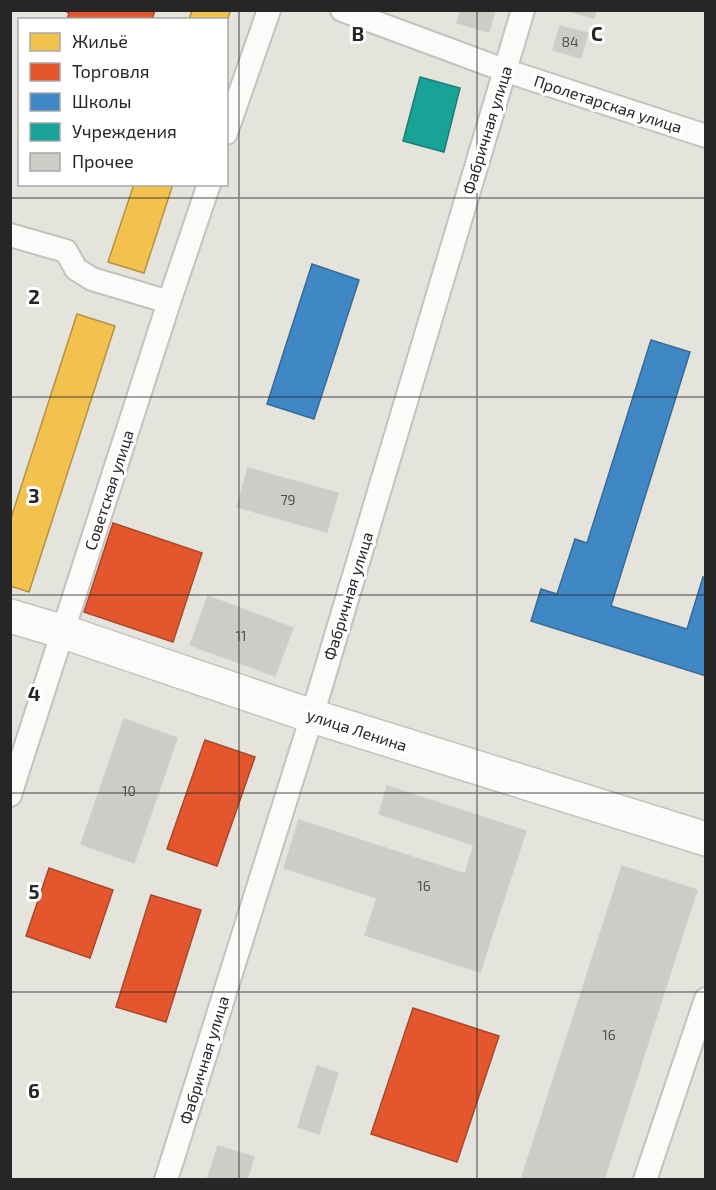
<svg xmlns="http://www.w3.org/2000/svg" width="716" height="1190" font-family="'Exo 2',sans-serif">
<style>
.homes{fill:#f2c14e;stroke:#b59242;stroke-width:1.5}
.shops{fill:#e4572e;stroke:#ab482c;stroke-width:1.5}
.schools{fill:#3f88c5;stroke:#386b95;stroke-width:1.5}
.public{fill:#17a398;stroke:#1c7e76;stroke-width:1.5}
.building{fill:#cdccc7;stroke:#cfcec8;stroke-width:1.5}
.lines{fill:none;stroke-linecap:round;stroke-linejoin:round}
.street-casing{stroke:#c2c2c1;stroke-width:26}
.secondary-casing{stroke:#c2c2c1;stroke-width:36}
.street{stroke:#fbfbfa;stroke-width:22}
.secondary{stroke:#fbfbfa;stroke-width:33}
.grid{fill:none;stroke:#262626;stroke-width:1.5;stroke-opacity:0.55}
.labels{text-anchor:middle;stroke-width:6;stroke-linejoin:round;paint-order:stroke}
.number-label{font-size:14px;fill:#50504f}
.street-label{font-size:16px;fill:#262626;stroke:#fff}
.grid-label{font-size:20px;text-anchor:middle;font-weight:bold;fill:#262626;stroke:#fff;stroke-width:6;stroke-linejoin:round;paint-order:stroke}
</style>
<rect width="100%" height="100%" fill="#e4e3dc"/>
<g class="homes">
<polygon points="192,10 225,10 230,12 226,24 226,20 189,20"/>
<polygon points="134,184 173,184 144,273 108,262"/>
<polygon points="77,314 115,326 29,592 10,586 10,521"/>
</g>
<g class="shops">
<polygon points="63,10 155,10 152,20 67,20 69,13"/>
<polygon points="113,523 202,553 173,642 84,612"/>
<polygon points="205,740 255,757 217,866 167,849"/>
<polygon points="49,868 113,890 90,958 26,936"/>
<polygon points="151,895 201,910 166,1022 116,1007"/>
<polygon points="413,1008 499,1036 457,1162 371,1134"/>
</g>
<g class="schools">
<polygon points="312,264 359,280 314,419 267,404"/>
<polygon points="651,340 690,352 611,606 687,629 703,577 706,578 706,676 531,621 541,589 557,594 575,539 587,543"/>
</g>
<polygon class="public" points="420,77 460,88 444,152 403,141"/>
<g class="building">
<polygon points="460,10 495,10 489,32 457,23"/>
<polygon points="565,10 596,10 594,18"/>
<polygon points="560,26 588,33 581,58 553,50"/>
<polygon points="248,468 338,493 327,532 237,507"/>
<polygon points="208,596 293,628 275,676 190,645"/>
<polygon points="124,719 177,738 134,863 81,844"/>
<polygon points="387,786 526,831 480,972 365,935 377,898 284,868 299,820 465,874 474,845 379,814"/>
<polygon points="622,866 697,890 604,1180 521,1180"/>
<polygon points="317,1066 338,1073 319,1134 298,1127"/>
<polygon points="218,1146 254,1157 247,1180 207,1180"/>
</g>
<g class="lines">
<defs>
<g id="street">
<polyline points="342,10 504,70 706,136"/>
<polyline points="226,133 269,10"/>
<polyline points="10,235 66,251 76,269 92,279 169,302"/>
<polyline points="10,795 169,302 209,184"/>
<polyline points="166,1180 312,716 523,10"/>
<polyline points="645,1180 706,999"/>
</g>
<polyline id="secondary" points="10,616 64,632 312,716 706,839"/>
</defs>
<use href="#street" class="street-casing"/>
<use href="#secondary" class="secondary-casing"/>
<use href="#street" class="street"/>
<use href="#secondary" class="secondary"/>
</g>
<path class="grid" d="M239,10v1170M477,10v1170M10,198h696M10,397h696M10,595h696M10,793h696M10,992h696"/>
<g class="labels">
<g class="number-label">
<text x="570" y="47">84</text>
<text x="288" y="505">79</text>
<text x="241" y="641">11</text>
<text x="129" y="796">10</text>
<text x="424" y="891">16</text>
<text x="609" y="1040">16</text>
</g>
<g class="street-label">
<text transform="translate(608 104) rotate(18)" y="6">Пролетарская улица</text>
<text transform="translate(487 130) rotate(-73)" y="6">Фабричная улица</text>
<text transform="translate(109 490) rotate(-72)" y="6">Советская улица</text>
<text transform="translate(348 596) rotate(-73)" y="6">Фабричная улица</text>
<text transform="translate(357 730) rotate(18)" y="6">улица Ленина</text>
<text transform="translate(204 1060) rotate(-73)" y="6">Фабричная улица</text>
</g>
</g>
<g class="grid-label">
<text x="358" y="41">B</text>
<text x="597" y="41">C</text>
<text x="34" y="304">2</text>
<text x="34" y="503">3</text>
<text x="34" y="701">4</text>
<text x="34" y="899">5</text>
<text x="34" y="1098">6</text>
</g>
<rect width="716" height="1190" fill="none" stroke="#262626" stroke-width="24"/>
<rect x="18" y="18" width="210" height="168" fill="#ffffff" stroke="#a8a8a8" stroke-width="1.5"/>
<rect x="30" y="33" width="30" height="18" fill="#f2c14e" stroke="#a8a8a8" stroke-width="1.5"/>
<text x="72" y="48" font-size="18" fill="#262626">Жильё</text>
<rect x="30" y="63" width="30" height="18" fill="#e4572e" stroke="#a8a8a8" stroke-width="1.5"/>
<text x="72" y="78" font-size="18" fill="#262626">Торговля</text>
<rect x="30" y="93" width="30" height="18" fill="#3f88c5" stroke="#a8a8a8" stroke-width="1.5"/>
<text x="72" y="108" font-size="18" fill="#262626">Школы</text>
<rect x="30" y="123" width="30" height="18" fill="#17a398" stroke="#a8a8a8" stroke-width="1.5"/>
<text x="72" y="138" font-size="18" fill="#262626">Учреждения</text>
<rect x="30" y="153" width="30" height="18" fill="#cdccc7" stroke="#a8a8a8" stroke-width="1.5"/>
<text x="72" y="168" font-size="18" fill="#262626">Прочее</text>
</svg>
